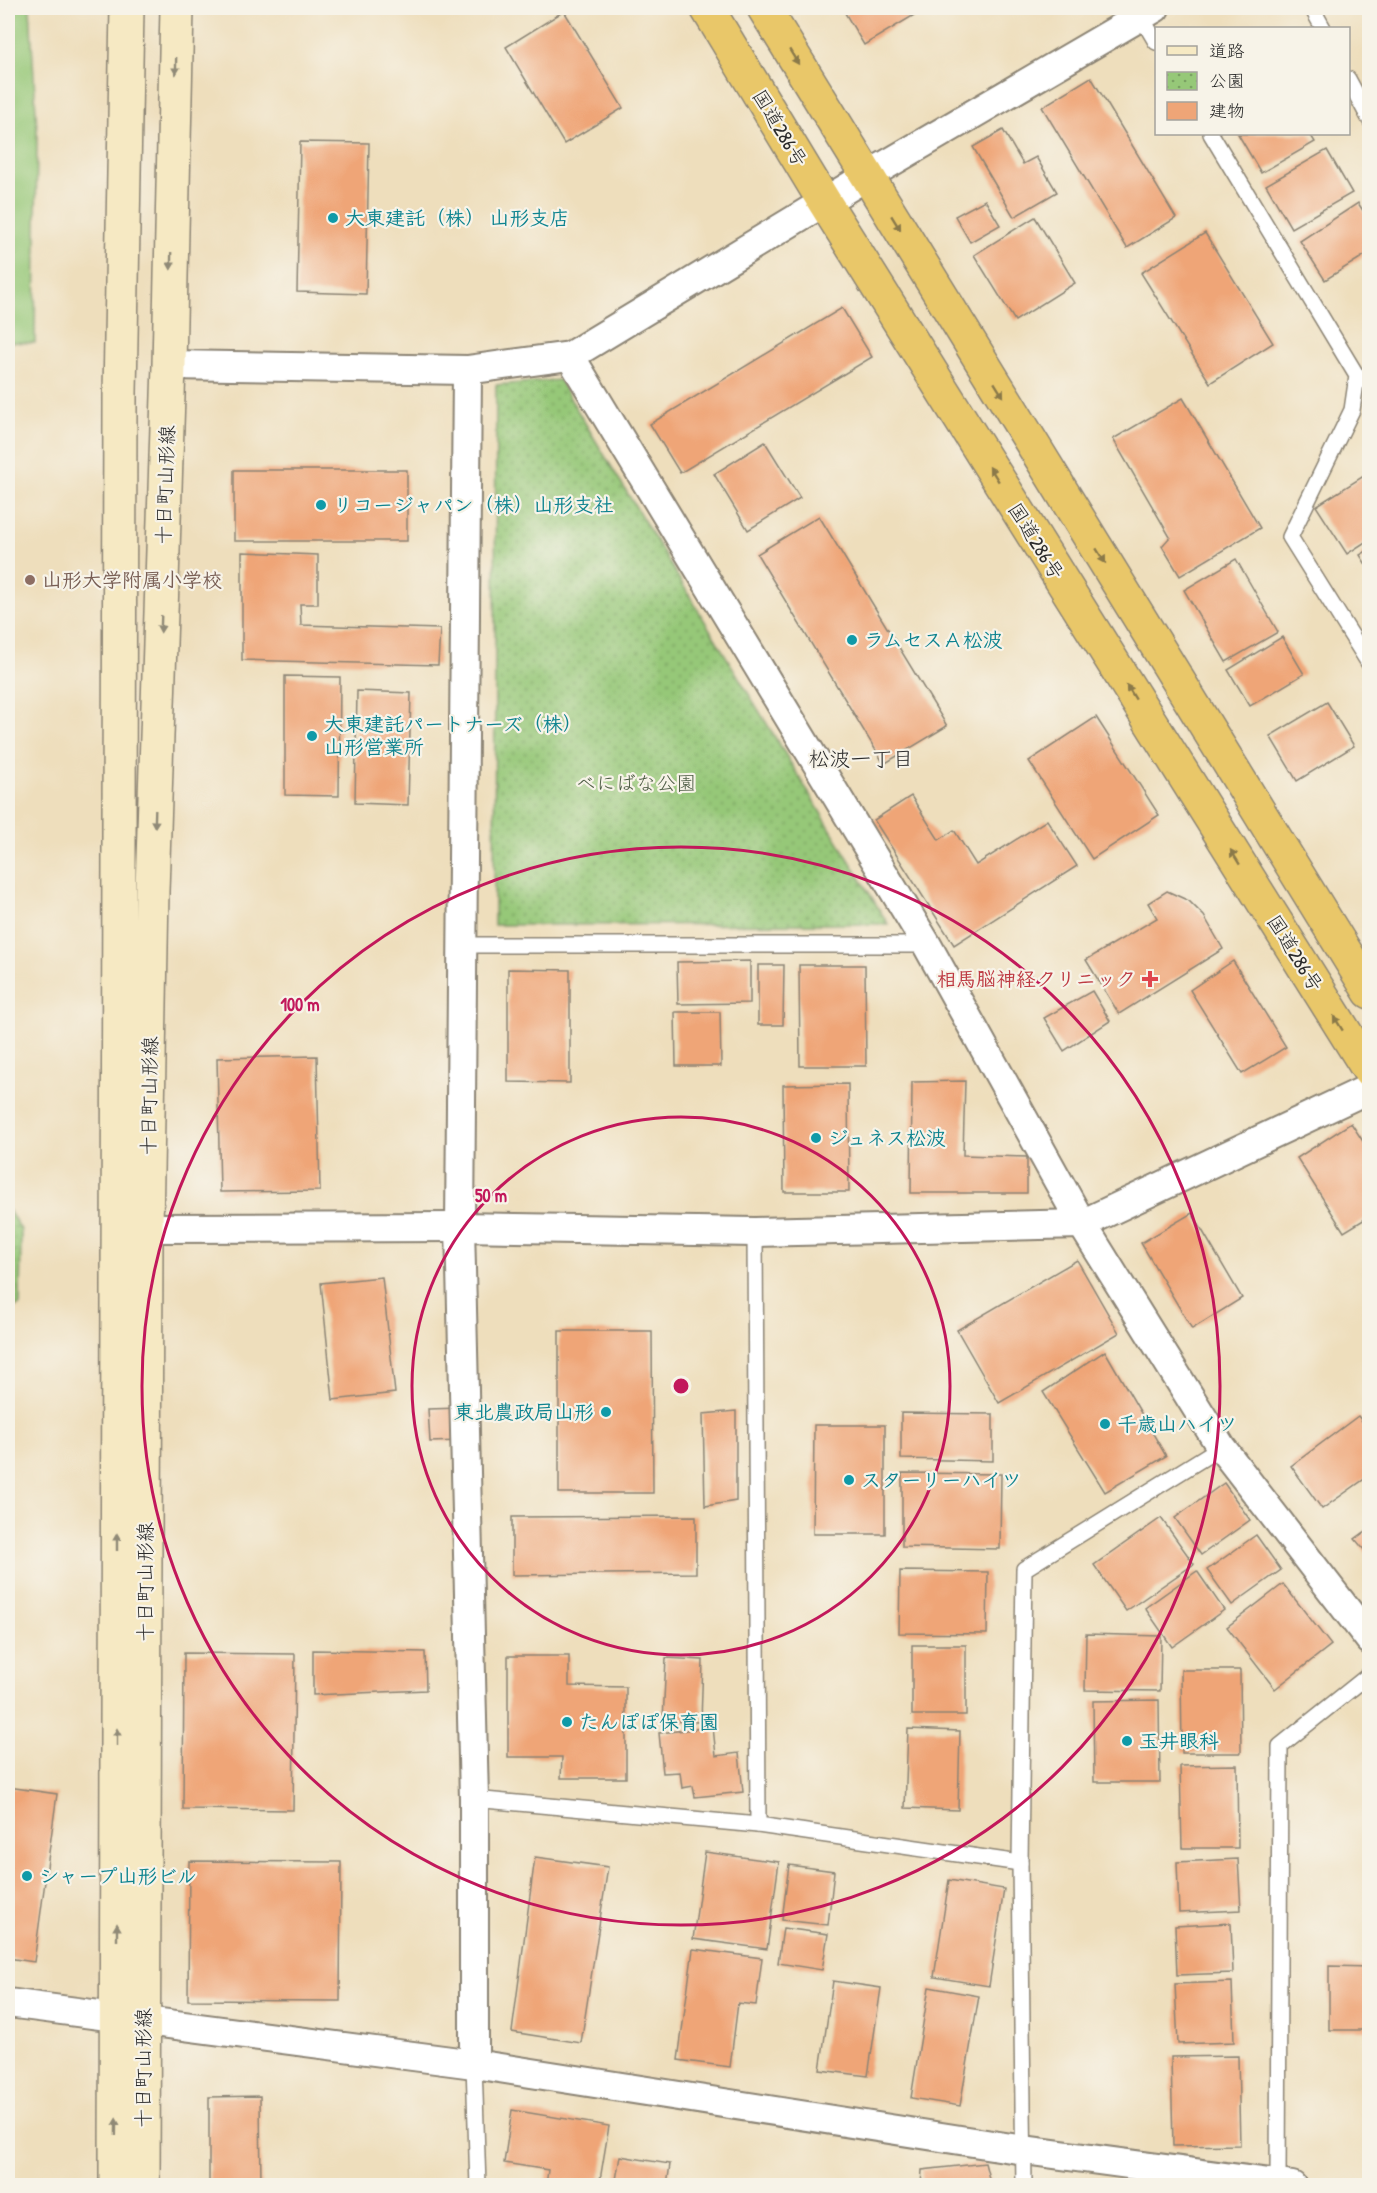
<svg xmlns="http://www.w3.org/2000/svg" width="1377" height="2193" font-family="'Patrick Hand','Klee One',sans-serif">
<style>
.green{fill:#96c878;stroke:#607a52;stroke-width:1.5}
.park{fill:url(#park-dots);stroke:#607a52;stroke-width:1.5}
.building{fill:#efa577}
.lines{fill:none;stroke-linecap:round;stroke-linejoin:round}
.service-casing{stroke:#8c8474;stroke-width:18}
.minor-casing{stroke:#8c8474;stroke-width:32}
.secondary-casing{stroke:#8c8474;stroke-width:36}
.trunk-casing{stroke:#8c8474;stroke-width:36}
.service{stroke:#fff;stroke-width:15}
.minor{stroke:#fff;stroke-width:28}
.secondary{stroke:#f6e9c3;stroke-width:33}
.trunk{stroke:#e9c769;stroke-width:33}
.oneway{fill:#8a794a}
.oneway2{fill:#908a77}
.ring{fill:none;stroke:#c2185b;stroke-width:3}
.culture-dot{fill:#0f9aa8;stroke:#f7f3e8;stroke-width:2}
.education-dot{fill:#8d6e63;stroke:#f7f3e8;stroke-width:2}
.health-dot{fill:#e0444e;stroke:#f7f3e8;stroke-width:2}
.labels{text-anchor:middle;stroke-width:4.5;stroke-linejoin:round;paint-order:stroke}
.street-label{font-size:20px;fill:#2b2b2b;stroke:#f7f3e8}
.culture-label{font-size:20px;font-weight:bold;fill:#0d838f;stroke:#f7f3e8;text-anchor:start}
.education-label{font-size:20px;font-weight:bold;fill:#785e54;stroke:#f7f3e8;text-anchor:start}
.park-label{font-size:20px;fill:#4b5a42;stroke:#f7f3e8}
.health-label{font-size:20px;font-weight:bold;fill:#be3a42;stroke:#f7f3e8;text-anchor:end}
.neighbourhood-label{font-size:21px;fill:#2b2b2b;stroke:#f7f3e8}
.centre{fill:#c2185b;stroke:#f7f3e8;stroke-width:3}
.ring-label{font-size:18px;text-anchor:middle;font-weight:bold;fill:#c2185b;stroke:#f7f3e8;stroke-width:4.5;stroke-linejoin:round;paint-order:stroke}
</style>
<defs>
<pattern id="park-dots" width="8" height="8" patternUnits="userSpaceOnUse" patternTransform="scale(1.5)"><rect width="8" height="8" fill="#96c878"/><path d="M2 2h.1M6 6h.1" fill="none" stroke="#7ba363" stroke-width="1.8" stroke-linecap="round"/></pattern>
</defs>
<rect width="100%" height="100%" fill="#f7f3e8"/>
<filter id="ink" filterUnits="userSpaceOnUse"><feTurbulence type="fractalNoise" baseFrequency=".0167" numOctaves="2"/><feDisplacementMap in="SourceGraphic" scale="12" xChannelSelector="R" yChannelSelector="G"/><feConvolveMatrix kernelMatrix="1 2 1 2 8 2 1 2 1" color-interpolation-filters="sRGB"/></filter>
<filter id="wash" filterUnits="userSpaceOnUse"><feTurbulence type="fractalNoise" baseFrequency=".008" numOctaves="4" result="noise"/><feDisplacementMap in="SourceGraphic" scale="24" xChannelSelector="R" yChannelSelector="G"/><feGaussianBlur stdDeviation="1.35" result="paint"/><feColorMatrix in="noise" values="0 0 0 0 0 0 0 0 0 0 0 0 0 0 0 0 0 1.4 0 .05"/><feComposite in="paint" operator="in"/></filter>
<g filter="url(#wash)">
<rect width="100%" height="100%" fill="#eedebc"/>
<polygon class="green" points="8,8 30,8 37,130 35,343 8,342"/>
<g class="park">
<polygon points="559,380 888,924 494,925 496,385"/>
<polygon points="8,1209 21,1230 20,1305 8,1310"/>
</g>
<g id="blocks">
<g class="building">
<polygon points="842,8 926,8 864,45"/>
<polygon points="564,11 623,108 564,144 506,47"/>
<polygon points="1091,77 1176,218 1127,248 1042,107"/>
<polygon points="1003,130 1023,164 1036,157 1057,192 1014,217 973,147"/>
<polygon points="1238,134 1310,134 1315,142 1261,173"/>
<polygon points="300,142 369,143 366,294 297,292"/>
<polygon points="1327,150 1352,193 1291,228 1266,185"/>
<polygon points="985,200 1000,225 970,242 955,216"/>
<polygon points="1358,203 1370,221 1370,252 1325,280 1300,241"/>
<polygon points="1035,217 1075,283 1015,321 974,255"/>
<polygon points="1205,233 1273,343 1210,383 1141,273"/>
<polygon points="842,308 872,357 680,473 650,424"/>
<polygon points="1183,398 1260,528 1180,576 1162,546 1170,537 1113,439"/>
<polygon points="765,442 800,498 748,530 714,474"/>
<rect x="234" y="470" width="173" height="71"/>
<polygon points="1370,472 1370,539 1347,554 1316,506"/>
<polygon points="819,516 947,726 884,764 757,554"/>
<polygon points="1370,549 1370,571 1360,555"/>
<polygon points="242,552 318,555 318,604 300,604 301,625 440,629 438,665 242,660"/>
<polygon points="1236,559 1278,632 1226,662 1184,590"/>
<polygon points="1282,637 1304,674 1250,706 1228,670"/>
<polygon points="285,676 340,677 339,796 285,795"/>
<polygon points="357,691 411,693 408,805 355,803"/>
<polygon points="1327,702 1354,746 1297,781 1270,736"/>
<polygon points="1096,717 1159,815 1092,859 1029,761"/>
<polygon points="911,796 939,840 954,830 976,865 1047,820 1077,866 954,945 874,820"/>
<polygon points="1167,891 1189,901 1204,916 1223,949 1119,1014 1086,960 1157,918 1148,903"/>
<polygon points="750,961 750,1003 678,1004 677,962"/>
<polygon points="1233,961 1286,1047 1242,1074 1190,990"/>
<polygon points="758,965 784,965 783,1025 758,1025"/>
<polygon points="799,965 865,965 866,1066 800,1066"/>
<polygon points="508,969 570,970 570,1083 508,1082"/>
<polygon points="1092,991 1110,1021 1064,1051 1044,1018"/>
<polygon points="675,1012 720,1012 721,1066 676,1066"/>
<polygon points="317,1056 320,1191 220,1192 217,1058"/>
<polygon points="965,1081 963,1155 1027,1157 1027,1193 911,1193 912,1082"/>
<polygon points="848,1084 849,1192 784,1192 783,1085"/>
<polygon points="1351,1123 1370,1152 1370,1216 1344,1232 1297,1158"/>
<polygon points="1192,1213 1242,1298 1192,1329 1141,1243"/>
<polygon points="1077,1260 1119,1333 999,1403 957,1330"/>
<polygon points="382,1277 395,1393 333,1400 321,1283"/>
<polygon points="559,1331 652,1331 653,1493 559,1493"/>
<polygon points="1105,1351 1166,1456 1105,1492 1043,1392"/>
<polygon points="461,1408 460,1441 430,1442 428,1409"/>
<polygon points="736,1411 736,1501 705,1506 703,1414"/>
<polygon points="901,1413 993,1414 993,1461 901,1459"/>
<polygon points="1358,1416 1370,1431 1370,1475 1322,1509 1291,1466"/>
<polygon points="814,1425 885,1425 885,1534 813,1534"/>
<polygon points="902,1473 1001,1474 1000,1549 902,1547"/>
<polygon points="1224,1483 1250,1520 1201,1555 1175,1518"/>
<polygon points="696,1516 696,1573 512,1575 512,1517"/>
<polygon points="1161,1518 1194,1564 1126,1611 1094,1565"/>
<polygon points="1370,1528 1370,1557 1355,1539"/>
<polygon points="1256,1535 1281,1570 1232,1605 1207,1570"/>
<polygon points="900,1571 988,1572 987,1634 899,1633"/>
<polygon points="1197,1571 1224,1610 1172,1647 1145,1608"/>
<polygon points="1283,1584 1331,1645 1275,1689 1227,1627"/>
<polygon points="1086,1634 1161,1636 1160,1691 1085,1690"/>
<rect x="912" y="1645" width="54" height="70"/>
<polygon points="313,1650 425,1652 426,1690 313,1695"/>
<polygon points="184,1653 295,1654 293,1810 183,1809"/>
<polygon points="508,1656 569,1656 569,1686 626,1687 626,1778 561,1778 562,1757 508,1757"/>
<polygon points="666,1658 703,1660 701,1722 663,1721"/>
<polygon points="1181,1670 1240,1670 1241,1753 1182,1753"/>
<polygon points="1159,1700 1160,1782 1094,1782 1093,1701"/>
<polygon points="713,1727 716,1756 739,1753 743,1792 695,1797 693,1786 682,1788 680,1772 663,1773 659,1733"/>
<polygon points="908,1729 960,1731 958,1810 905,1808"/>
<polygon points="1237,1765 1238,1848 1182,1848 1180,1766"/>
<polygon points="8,1787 57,1794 34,1962 8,1958"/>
<polygon points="705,1852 779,1862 767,1949 693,1939"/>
<polygon points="535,1857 608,1867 581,2043 512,2032"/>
<polygon points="1238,1859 1241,1910 1179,1913 1177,1862"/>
<polygon points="189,1861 341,1862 340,2001 188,2000"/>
<polygon points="789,1865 834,1871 828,1925 782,1920"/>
<polygon points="949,1880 1004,1889 989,1986 934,1977"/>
<polygon points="1231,1923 1233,1973 1177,1975 1175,1926"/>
<polygon points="783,1928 828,1934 822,1970 778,1963"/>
<polygon points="693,1949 762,1958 756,2005 738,2003 730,2067 678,2060"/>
<polygon points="1329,1966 1370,1967 1370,2030 1329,2030"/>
<polygon points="833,1981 881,1988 868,2076 820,2070"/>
<polygon points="1232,1982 1234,2042 1178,2044 1175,1984"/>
<polygon points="929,1987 979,1996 960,2106 911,2098"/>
<polygon points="1238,2056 1240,2145 1173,2146 1171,2057"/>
<polygon points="260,2096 261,2186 209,2186 209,2097"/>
<polygon points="512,2110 609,2126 599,2186 546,2186 548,2170 504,2163"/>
<polygon points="620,2156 670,2164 667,2186 615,2186"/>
<polygon points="985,2163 991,2186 921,2186 922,2170"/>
</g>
</g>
</g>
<g filter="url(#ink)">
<use href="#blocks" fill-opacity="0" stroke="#8c8474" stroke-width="1.5"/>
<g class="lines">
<defs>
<g id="service">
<polyline points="1312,8 1323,28"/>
<polyline points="1139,13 1156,42"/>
<polyline points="1348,79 1370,120"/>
<polyline points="1211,134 1357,376 1352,410 1290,537 1370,665"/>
<polyline points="462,945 927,945"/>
<polyline points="755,1232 758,1825"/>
<polyline points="474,1799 758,1825 1020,1863"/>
<polyline points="474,2064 478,2186"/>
<polyline points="1278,2184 1280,1746 1370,1674"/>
<polyline points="1024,2186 1020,1863 1024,1569 1221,1447"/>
</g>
<g id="minor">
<polyline points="570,356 927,945 1082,1224 1221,1447 1370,1640"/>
<polyline points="169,365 467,370 570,356 867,176 1155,8"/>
<polyline points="467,370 460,1227 474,1799 474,2064"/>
<polyline points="146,1228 460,1227 755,1232 1082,1224 1370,1088"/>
<polyline points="8,2003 474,2064 1024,2150 1292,2186"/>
</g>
<g id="secondary">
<polyline points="116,2186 120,393 127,8"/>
<polyline points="143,2186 146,1228 152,891 169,365 177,8"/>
</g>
<g id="trunk">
<polyline points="707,8 825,203 1370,1072"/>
<polyline points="764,8 1370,992"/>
</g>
</defs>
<use href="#service" class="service-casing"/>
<use href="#minor" class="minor-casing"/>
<use href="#secondary" class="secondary-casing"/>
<use href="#trunk" class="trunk-casing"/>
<use href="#service" class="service"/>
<use href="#minor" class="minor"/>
<use href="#secondary" class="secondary"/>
<use href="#trunk" class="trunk"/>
</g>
<defs><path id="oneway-solid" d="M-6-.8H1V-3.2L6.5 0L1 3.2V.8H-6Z" transform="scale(1.5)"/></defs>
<g class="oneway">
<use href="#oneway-solid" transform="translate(794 57) rotate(58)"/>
<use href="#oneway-solid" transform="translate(896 223) rotate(58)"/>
<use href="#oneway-solid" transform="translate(999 390) rotate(58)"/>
<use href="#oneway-solid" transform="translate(994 474) rotate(-122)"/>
<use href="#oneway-solid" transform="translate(1101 556) rotate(58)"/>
<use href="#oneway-solid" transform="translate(1131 692) rotate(-122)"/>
<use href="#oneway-solid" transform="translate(1235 857) rotate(-122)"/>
<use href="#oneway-solid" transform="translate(1338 1023) rotate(-122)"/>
</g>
<g class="oneway2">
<use href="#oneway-solid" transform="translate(176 66) rotate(91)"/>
<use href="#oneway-solid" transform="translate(171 261) rotate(91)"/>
<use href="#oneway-solid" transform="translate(161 624) rotate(92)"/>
<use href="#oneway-solid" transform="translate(155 819) rotate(92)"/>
<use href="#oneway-solid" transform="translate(117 1542) rotate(-90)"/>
<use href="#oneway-solid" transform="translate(117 1737) rotate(-90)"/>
<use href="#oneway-solid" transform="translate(117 1932) rotate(-90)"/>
<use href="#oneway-solid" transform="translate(116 2127) rotate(-89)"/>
</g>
</g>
<g class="ring">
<circle cx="681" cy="1386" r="269"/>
<circle cx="681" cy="1386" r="539"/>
</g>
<g class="culture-dot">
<circle cx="333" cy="218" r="6"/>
<circle cx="321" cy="505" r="6"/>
<circle cx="852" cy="640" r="6"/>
<circle cx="312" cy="736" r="6"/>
<circle cx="816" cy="1138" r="6"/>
<circle cx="606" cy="1412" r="6"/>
<circle cx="1105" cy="1424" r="6"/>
<circle cx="849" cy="1480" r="6"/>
<circle cx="567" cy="1722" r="6"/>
<circle cx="1127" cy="1741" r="6"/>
<circle cx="27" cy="1876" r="6"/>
</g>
<circle class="education-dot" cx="30" cy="580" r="6"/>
<path class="health-dot" d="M1147 970h6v6h6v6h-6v6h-6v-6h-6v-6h6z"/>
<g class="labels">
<g class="street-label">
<text transform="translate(780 128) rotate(59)" y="7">国道286号</text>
<text transform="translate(165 485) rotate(-88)" y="7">十日町山形線</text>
<text transform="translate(1036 541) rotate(58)" y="7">国道286号</text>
<text transform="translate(1295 953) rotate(58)" y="7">国道286号</text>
<text transform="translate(149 1096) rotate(-89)" y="7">十日町山形線</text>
<text transform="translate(145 1582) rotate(-90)" y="7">十日町山形線</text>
<text transform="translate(143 2068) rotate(-90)" y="7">十日町山形線</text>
</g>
<g class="culture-label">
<text x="345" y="225">大東建託（株） 山形支店</text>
<text x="333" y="512">リコージャパン（株）山形支社</text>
<text x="864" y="647">ラムセスＡ松波</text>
<text x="324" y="731">大東建託パートナーズ（株）<tspan x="324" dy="23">山形営業所</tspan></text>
<text x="828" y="1145">ジュネス松波</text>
<text x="594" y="1419" text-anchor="end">東北農政局山形</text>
<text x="1117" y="1431">千歳山ハイツ</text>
<text x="861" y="1487">スターリーハイツ</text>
<text x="579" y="1729">たんぽぽ保育園</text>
<text x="1139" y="1748">玉井眼科</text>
<text x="39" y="1883">シャープ山形ビル</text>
</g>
<g class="education-label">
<text x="42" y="587">山形大学附属小学校</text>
</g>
<g class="park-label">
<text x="636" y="790">べにばな公園</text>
</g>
<g class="health-label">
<text x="1136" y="986">相馬脳神経クリニック</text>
</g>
<g class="neighbourhood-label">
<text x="861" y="766">松波一丁目</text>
</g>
</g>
<circle cx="681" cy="1386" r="9" class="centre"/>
<g class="ring-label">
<text x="300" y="1011">100 m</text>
<text x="491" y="1202">50 m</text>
</g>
<rect width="1377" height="2193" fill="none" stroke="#f7f3e8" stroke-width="30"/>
<rect x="1155" y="27" width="195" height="108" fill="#f7f3e8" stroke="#a5a39c" stroke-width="1.5"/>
<rect x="1167" y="46" width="30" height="9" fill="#f6e9c3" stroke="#a5a39c" stroke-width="1.5"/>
<text x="1209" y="57" font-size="18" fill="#2b2b2b">道路</text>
<rect x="1167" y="72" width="30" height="18" fill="url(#park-dots)" stroke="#a5a39c" stroke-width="1.5"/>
<text x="1209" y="87" font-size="18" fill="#2b2b2b">公園</text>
<rect x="1167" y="102" width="30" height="18" fill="#efa577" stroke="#a5a39c" stroke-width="1.5"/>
<text x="1209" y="117" font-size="18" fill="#2b2b2b">建物</text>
</svg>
